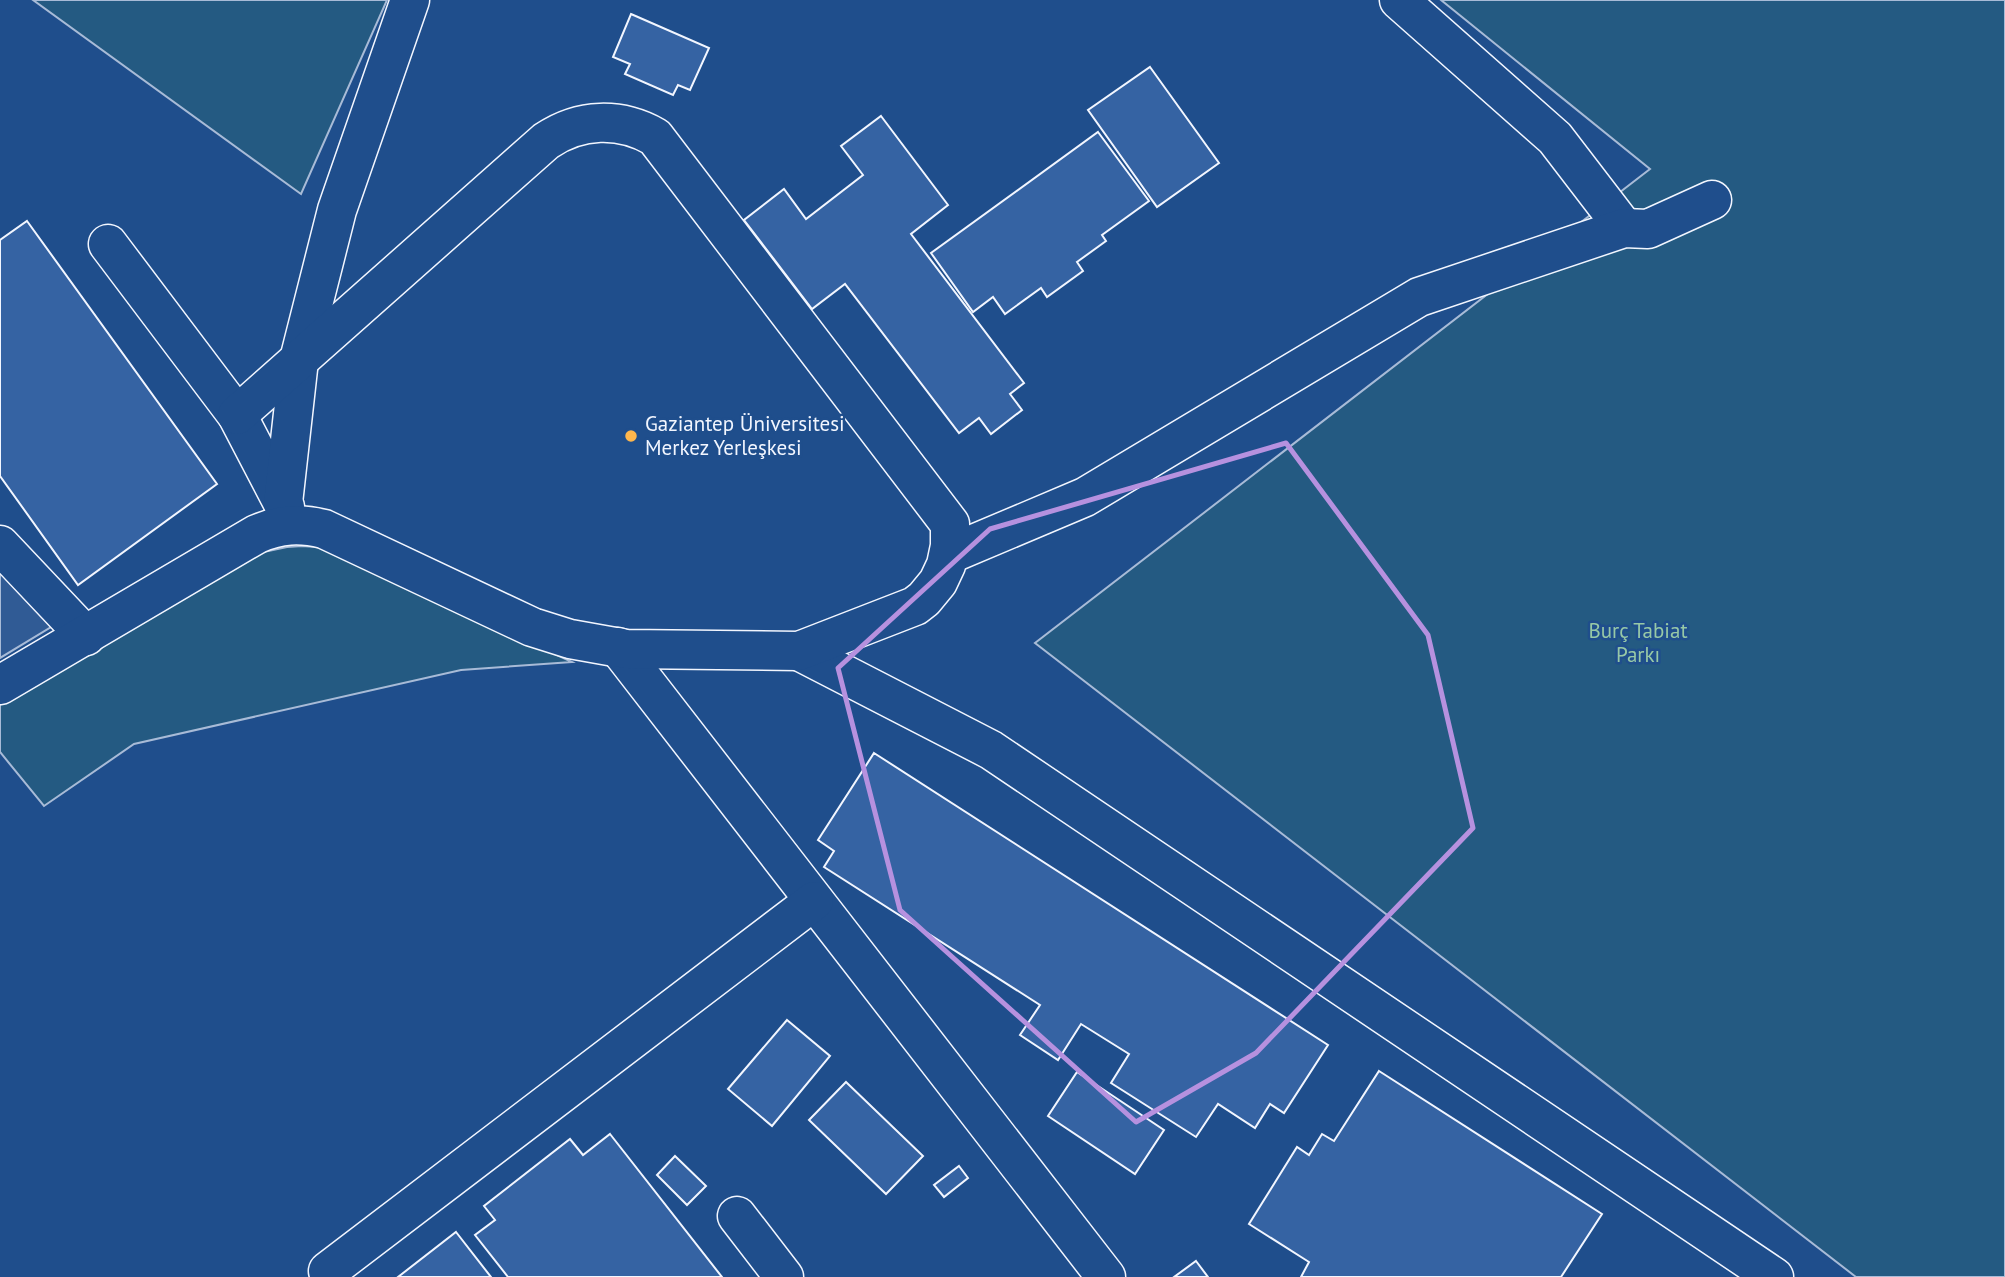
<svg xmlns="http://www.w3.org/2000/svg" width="2005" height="1277" font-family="'PT Sans',sans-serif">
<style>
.green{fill:#245a82;stroke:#a8bbd7;stroke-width:2}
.parking{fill:#305b95;stroke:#a8bbd7;stroke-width:2}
.building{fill:#3563a3;stroke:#f2f6ff;stroke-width:2}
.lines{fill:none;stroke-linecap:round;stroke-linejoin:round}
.minor-casing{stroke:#f2f6ff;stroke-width:41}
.minor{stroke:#1f4e8c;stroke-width:38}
.marked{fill:none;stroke:#b691df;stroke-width:5;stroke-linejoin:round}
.poi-dot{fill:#ffb74d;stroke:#1f4e8c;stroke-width:2.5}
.labels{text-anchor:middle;stroke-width:5;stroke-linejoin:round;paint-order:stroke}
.poi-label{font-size:21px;fill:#f2f6ff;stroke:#1f4e8c;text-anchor:start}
.park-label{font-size:21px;fill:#97c8a6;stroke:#1f4e8c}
</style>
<rect width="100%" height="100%" fill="#1f4e8c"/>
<g class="green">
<polygon points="33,0 387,0 301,194"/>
<polygon points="1441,0 2005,0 2005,1277 1856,1277 1035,643 1650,169"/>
<polygon points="302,546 317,547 345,556 572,662 461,670 134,744 44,806 0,752 0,702 259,553 287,547"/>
</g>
<polygon class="parking" points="0,565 56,624 0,658"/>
<g class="building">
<polygon points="631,14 709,48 690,90 678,85 673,95 625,74 630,64 613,57"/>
<polygon points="1150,67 1219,163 1157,207 1088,110"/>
<polygon points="881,116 948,205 911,234 1024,383 1010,394 1022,410 991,434 979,418 959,433 845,284 812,309 744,220 784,189 806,219 863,175 841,146"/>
<polygon points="1098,132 1149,201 1102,235 1106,241 1077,262 1083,271 1047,297 1041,288 1005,314 993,297 973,312 931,253"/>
<polygon points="27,221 217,484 78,585 0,476 0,240"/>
<polygon points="874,753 1328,1045 1284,1113 1270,1104 1255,1128 1218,1104 1196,1137 1111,1083 1129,1054 1081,1024 1058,1060 1020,1035 1040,1005 824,867 834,851 818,840"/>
<polygon points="787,1020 830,1056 772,1126 728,1089"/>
<polygon points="1379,1071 1602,1214 1561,1277 1301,1277 1309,1262 1249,1224 1297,1147 1309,1155 1322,1134 1334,1141"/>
<polygon points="1077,1072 1164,1130 1135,1174 1048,1116"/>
<polygon points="846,1082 923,1156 886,1194 809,1120"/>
<polygon points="610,1134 722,1277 508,1277 475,1235 495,1220 484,1206 570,1139 583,1155"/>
<polygon points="675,1156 706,1186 687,1205 657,1175"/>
<polygon points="959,1166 968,1178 944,1197 934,1185"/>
<polygon points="456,1232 491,1277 398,1277"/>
<polygon points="1196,1261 1208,1277 1174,1277"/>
</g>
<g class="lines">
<defs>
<g id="minor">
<polyline points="1399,0 1555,138 1624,228"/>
<polyline points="108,244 237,415 285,507"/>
<polyline points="283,503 299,360 337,210 410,0"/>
<polyline points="0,545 86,636"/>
<polyline points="950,554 1085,497 1419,297 1624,228 1648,229 1712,200"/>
<polyline points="618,647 1106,1277"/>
<polyline points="799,651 991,750 1774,1277"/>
<path d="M0,685l257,-151c23,-10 43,-11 67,-5l208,98 38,12 56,10 173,2 116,-45 9,-7 14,-17 8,-17 4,-19v-22l-295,-387c-35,-20 -75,-19 -109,4l-309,274"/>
<polyline points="737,1216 784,1277"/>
<polyline points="328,1271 814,901"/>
</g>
</defs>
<use href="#minor" class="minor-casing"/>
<use href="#minor" class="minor"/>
</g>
<path class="marked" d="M1286,443l142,192 45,193 -217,225 -120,69 -236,-212 -62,-242 152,-139z"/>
<circle class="poi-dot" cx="631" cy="436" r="7"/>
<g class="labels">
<g class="poi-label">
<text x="645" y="431">Gaziantep Üniversitesi<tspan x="645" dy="24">Merkez Yerleşkesi</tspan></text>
</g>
<g class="park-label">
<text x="1638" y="638">Burç Tabiat<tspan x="1638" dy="24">Parkı</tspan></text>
</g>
</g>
</svg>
